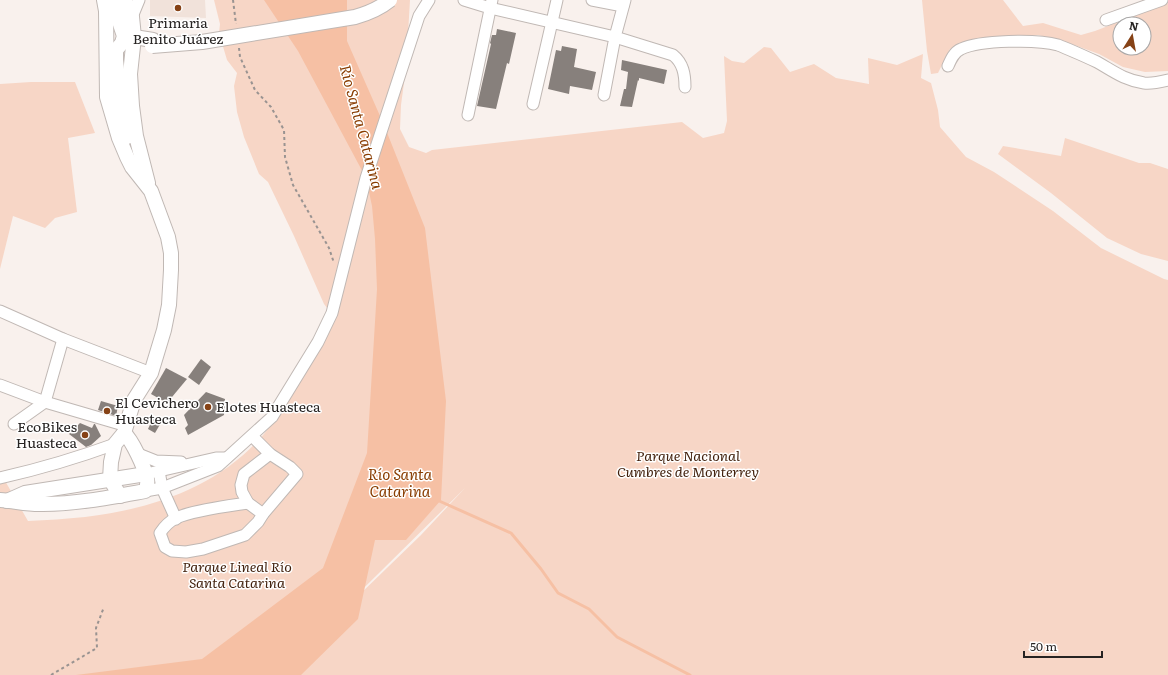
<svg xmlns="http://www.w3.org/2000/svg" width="1168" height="675" font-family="Literata,serif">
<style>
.built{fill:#f1e2da}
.green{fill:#f7d6c6;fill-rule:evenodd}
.water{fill:#f6c0a4}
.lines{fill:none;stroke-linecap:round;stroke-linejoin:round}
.stream{stroke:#f6c0a4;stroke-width:3}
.building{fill:#87807c}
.minor-casing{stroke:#c0b8b4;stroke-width:13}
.major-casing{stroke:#c0b8b4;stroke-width:16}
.path{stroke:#999391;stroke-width:2;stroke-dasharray:3 3;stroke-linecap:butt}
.minor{stroke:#fff;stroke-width:11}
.major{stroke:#fff;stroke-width:14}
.major-bridge-casing{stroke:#c0b8b4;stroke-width:16;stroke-linecap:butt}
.major-bridge{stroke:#fff;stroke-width:14}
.poi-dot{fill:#864216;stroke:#fff;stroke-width:1.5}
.labels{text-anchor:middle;stroke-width:3;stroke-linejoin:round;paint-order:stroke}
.poi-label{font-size:14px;fill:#262322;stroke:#fff;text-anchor:start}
.park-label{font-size:14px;font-style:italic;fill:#401f0b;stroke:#fff}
.water-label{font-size:15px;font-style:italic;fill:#893d02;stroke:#fff}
</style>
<rect width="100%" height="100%" fill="#f9f1ed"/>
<polygon class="built" points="150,0 205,0 206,18 150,16"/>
<g class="green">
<path d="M214,0h196l-4,68 -5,37 -1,24 9,18 17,6 6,-3 250,-28 21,16 21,-5 3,-12 -3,-65 8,5 12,2 20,-16 7,1 19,24 24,-8 22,14 33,6 -1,-26 29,7 26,-11 -2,24 10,5 7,27 2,17 26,30 28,15 59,39 48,37 63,31 4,1v395h-1168v-203l28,49c19,-1 38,-2 57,-4 69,-8 139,-32 183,-88 12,-15 21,-32 31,-49 11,-21 23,-42 35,-63l-10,-13 -30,-68 -26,-54 -9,-8 -15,-37 -7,-25 -3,-26 3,-13 -10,-13 -8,-27 1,-9zM465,488l-44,47 -129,125h-1z"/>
<path d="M922,0h81l20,26 20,-3 38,12 14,-4 73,-28v68l-23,1 -22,-5 -24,-13 -33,-12 -28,-7 -66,5 -22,9 -12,24 -7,1 -4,-23zM1120,24h24v24h-24z"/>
<polygon points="31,82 75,82 95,133 68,138 77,212 55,218 45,228 13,216 0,269 0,84"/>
<polygon points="1065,138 1139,163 1150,163 1168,169 1168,261 1141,254 1107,238 1051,193 998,154 1003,146 1061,156"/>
</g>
<polygon class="water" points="264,0 347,0 347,41 384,125 425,228 446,401 441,500 406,540 375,540 358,619 301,675 76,675 202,659 323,568 367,453 377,289 375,239 372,206 366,178 298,51"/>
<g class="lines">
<polyline class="stream" points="437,500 511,533 541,569 558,593 589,609 617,637 690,675"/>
</g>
<g class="building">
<polygon points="497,29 516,33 509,64 507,63 496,109 477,106 491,44 490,43 492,35 496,35"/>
<polygon points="562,46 577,49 574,67 596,72 592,90 570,86 569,94 548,89 556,50 561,51"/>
<polygon points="622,60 667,70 664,84 639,78 639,81 638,80 632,107 620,106 624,89 626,89 628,72 621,70"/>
<polygon points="201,359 211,367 199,385 188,377"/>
<polygon points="166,368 187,379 167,403 151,394"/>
<polygon points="206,392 225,399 224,415 188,435 185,428 188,425 184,415"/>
<polygon points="101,401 118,406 116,416 98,410"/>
<polygon points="153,418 162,421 155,433 148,429"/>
<polygon points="80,423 92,428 94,424 95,424 101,436 91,445 86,447 69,434"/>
</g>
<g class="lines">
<defs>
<g id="minor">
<polyline points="464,0 490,8 615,37 604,95"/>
<polyline points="592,0 623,6"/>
<path d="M625,0l-10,37 58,18c10,8 12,19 12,32"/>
<polyline points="127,18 132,17 139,0"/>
<polyline points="1106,20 1162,0"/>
<path d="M948,66c3,-7 6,-14 13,-17 19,-9 76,-10 97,-4 13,5 26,11 39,17 16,9 27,18 47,21 8,1 16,-1 24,-3"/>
<polyline points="533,104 557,0"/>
<polyline points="468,115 492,0"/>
<polyline points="0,311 63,339 151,373"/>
<polyline points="0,385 45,402 127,426"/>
<polyline points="14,424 45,402 63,339"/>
<polyline points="136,453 156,461 181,462"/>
<polyline points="159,471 162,488 176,519"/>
<polyline points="146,474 216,458 226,458"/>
<path d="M0,478c39,-9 77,-20 115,-34"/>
<polyline points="145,491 162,488 218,466 272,417 318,342 332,313 366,178 419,16 429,0"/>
<path d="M248,503c-20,3 -54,7 -72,15 -6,3 -12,9 -16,15l5,14 7,4 14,1 17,-3 42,-14 13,-13 5,-8 34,-40 -7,-7 -20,-13 -18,-18"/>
<polyline points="263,514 248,503 242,492 241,485 244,474 270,454"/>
</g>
<g id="major">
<polyline points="104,0 106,11 107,97 119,138 127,157 132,167 151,191 168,237 171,253 171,270 169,305 164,330 151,373 134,400 124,433 115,444 111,462 110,479 120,496"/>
<polyline points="115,0 119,21 124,36 122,43 116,50 116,60 120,99 127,137"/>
<polyline points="125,0 132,17 134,37 130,74 132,106 136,136 148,183"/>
<polyline points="127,32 134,37 153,40"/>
<path d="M0,500c15,1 29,5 43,4 34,0 69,-7 102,-13 2,-4 3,-7 2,-12 -2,-11 -15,-39 -23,-46"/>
<polyline points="7,501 25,493 146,474"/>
</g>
</defs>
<use href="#minor" class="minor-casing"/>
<use href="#major" class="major-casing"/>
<g class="path">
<polyline points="233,0 236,24"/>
<polyline points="239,48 240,57 255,90 271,107 284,130 285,157 293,185 329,248 334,263"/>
<polyline points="51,675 97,648 96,628 104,607"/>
</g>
<use href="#minor" class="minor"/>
<use href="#major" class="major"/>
<defs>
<path id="major-bridge" d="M152,46l50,-4 153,-25c14,-4 24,-8 35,-17"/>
</defs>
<use href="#major-bridge" class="major-bridge-casing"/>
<use href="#major-bridge" class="major-bridge"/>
</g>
<g class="poi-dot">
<circle cx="178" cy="8" r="4"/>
<circle cx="208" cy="407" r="4"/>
<circle cx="107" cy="411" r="4"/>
<circle cx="85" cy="435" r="4"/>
</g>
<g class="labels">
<g class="poi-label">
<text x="178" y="28" text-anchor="middle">Primaria<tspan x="178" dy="16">Benito Juárez</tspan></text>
<text x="115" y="408">El Cevichero<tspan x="115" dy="16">Huasteca</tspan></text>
<text x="216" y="412">Elotes Huasteca</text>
<text x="77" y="432" text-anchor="end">EcoBikes<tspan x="77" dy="16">Huasteca</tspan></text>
</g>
<g class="park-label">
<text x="688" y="461">Parque Nacional<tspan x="688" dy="16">Cumbres de Monterrey</tspan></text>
<text x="237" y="572">Parque Lineal Río<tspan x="237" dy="16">Santa Catarina</tspan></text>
</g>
<g class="water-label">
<text transform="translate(361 127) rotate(75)" y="5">Río Santa Catarina</text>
<text x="400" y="480">Río Santa<tspan x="400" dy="17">Catarina</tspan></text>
</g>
</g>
<g transform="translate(1132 36) rotate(11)"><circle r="19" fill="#ffffff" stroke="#a8a7a7"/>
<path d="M0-3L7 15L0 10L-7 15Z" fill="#864216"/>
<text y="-6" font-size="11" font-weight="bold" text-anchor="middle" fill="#262322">N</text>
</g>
<path d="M1024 651v6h78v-6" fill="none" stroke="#262322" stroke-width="2"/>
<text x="1030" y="651" font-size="12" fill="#262322" stroke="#ffffff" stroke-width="3" paint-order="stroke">50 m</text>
</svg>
